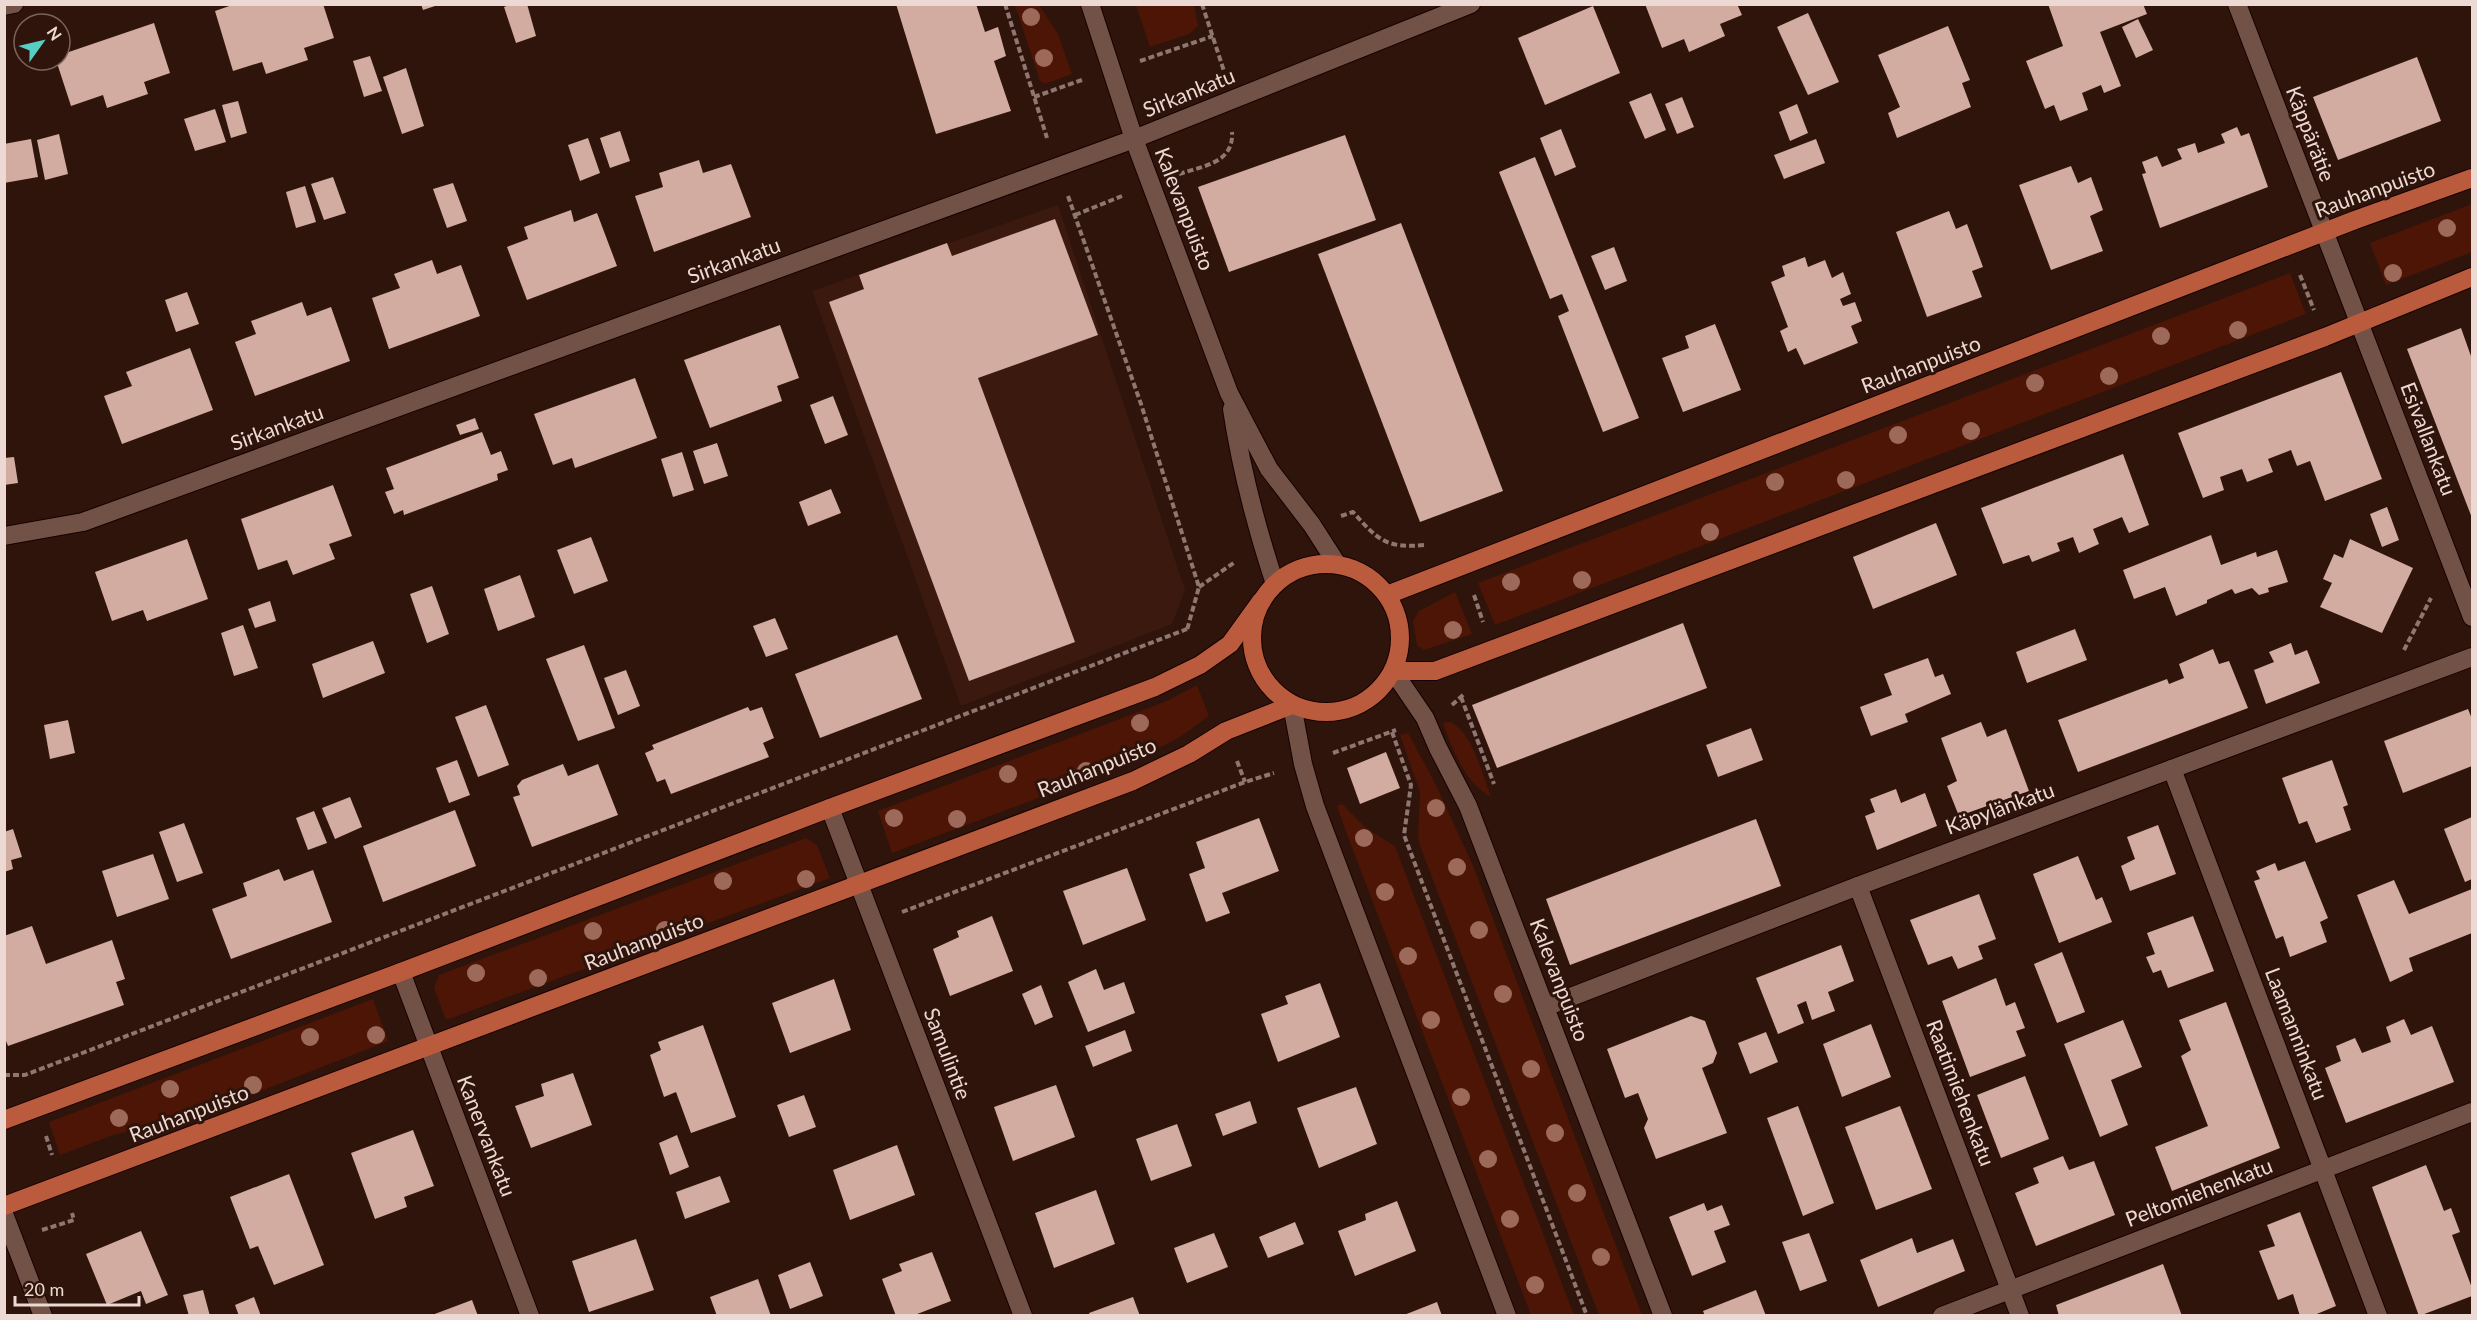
<svg xmlns="http://www.w3.org/2000/svg" width="2477" height="1320" font-family="Lato,sans-serif">
<style>
.built{fill:#3b190f}
.green{fill:#4c1505}
.building{fill:#d2aca0}
.lines{fill:none;stroke-linecap:round;stroke-linejoin:round}
.minor-casing{stroke:#160100;stroke-width:20}
.major-casing{stroke:#160100;stroke-width:20}
.path{stroke:#8e7770;stroke-width:4;stroke-dasharray:6 3;stroke-linecap:butt}
.minor{stroke:#725147;stroke-width:18}
.major{stroke:#bb5b3e;stroke-width:18}
.tree{fill:#9c695a}
.labels{text-anchor:middle;stroke-width:6;stroke-linejoin:round;paint-order:stroke}
.street-label{font-size:21px;fill:#edd9d3;stroke:#2f140c}
</style>
<rect width="100%" height="100%" fill="#2f140c"/>
<polygon class="built" points="1058,205 1185,590 1172,624 961,706 812,291"/>
<g class="green">
<polygon points="1015,5 1039,5 1058,34 1072,74 1045,84 1040,81"/>
<polygon points="1136,5 1194,5 1198,26 1189,34 1150,47"/>
<polygon points="2472,204 2472,252 2386,285 2370,243"/>
<polygon points="2290,273 2306,314 1495,625 1478,583"/>
<polygon points="1455,592 1472,634 1424,650 1417,645 1413,621 1419,611"/>
<polygon points="1197,685 1209,716 1180,737 1133,762 892,853 878,811 1167,701"/>
<path d="M1450,722c23,10 32,52 41,75 -27,-15 -38,-47 -48,-74z"/>
<polygon points="1408,733 1435,783 1474,868 1642,1315 1599,1315 1420,846 1418,835 1420,792 1400,735"/>
<polygon points="1342,804 1366,828 1395,846 1574,1315 1531,1315 1346,832 1337,806"/>
<polygon points="806,838 817,845 830,878 446,1020 434,988 439,975"/>
<polygon points="373,999 388,1041 210,1111 113,1135 60,1155 49,1122"/>
</g>
<g class="building">
<polygon points="235,4 323,4 334,38 304,48 308,60 266,74 262,62 233,71 215,11"/>
<polygon points="421,4 438,4 438,5 423,10"/>
<polygon points="512,4 527,4 536,36 516,43 504,7"/>
<polygon points="896,4 976,4 985,32 998,27 1006,56 994,61 1011,111 936,134"/>
<polygon points="1645,4 1737,4 1742,15 1720,24 1725,36 1689,52 1684,39 1662,48"/>
<polygon points="2048,4 2143,4 2147,14 2100,32 2121,86 2104,93 2101,85 2082,93 2088,110 2060,121 2054,105 2045,109 2026,61 2063,46"/>
<polygon points="1593,6 1620,73 1545,105 1518,38"/>
<polygon points="1808,13 1839,82 1808,95 1777,27"/>
<polygon points="2138,19 2153,50 2136,58 2122,27"/>
<polygon points="154,23 170,73 144,82 148,94 107,108 103,95 71,106 56,60 60,60 60,55"/>
<polygon points="1948,26 1970,80 1962,83 1971,107 1897,138 1888,113 1900,107 1878,55"/>
<polygon points="370,56 382,91 364,97 353,61"/>
<polygon points="2417,57 2441,121 2338,160 2313,97"/>
<polygon points="406,68 424,126 402,134 383,77"/>
<polygon points="1651,93 1666,130 1645,139 1629,102"/>
<polygon points="1682,97 1694,127 1677,134 1665,104"/>
<polygon points="238,101 247,133 231,138 222,105"/>
<polygon points="1797,104 1808,133 1790,141 1779,112"/>
<polygon points="215,109 226,142 195,151 184,119"/>
<polygon points="2237,127 2241,136 2249,133 2268,187 2160,228 2142,174 2146,173 2142,162 2157,156 2162,167 2182,159 2177,149 2195,143 2198,153 2225,143 2221,134"/>
<polygon points="1561,129 1576,167 1555,176 1540,138"/>
<polygon points="620,131 630,161 610,168 600,138"/>
<polygon points="59,134 68,174 45,180 37,140"/>
<polygon points="1345,135 1376,220 1229,272 1198,187"/>
<polygon points="588,138 600,173 580,181 568,145"/>
<polygon points="31,139 38,177 4,183 4,144"/>
<polygon points="1816,139 1825,163 1784,179 1774,155"/>
<polygon points="1535,157 1639,418 1603,432 1558,316 1569,311 1562,294 1550,299 1499,172"/>
<polygon points="699,160 703,173 731,164 751,217 654,252 635,196 663,187 659,173"/>
<polygon points="2071,166 2078,183 2091,177 2103,210 2090,216 2103,251 2051,270 2019,185"/>
<polygon points="333,177 346,213 324,220 311,184"/>
<polygon points="453,183 467,221 447,228 433,189"/>
<polygon points="305,186 316,222 296,228 286,192"/>
<polygon points="571,210 574,222 597,213 617,266 527,300 507,247 528,239 524,227"/>
<polygon points="1949,211 1956,229 1967,224 1983,267 1972,271 1982,297 1927,317 1896,232"/>
<polygon points="1055,219 1098,335 978,378 1075,642 969,681 829,302 864,289 859,275 947,243 952,256"/>
<polygon points="1401,223 1503,491 1420,522 1318,254"/>
<polygon points="1614,247 1627,281 1605,290 1591,256"/>
<polygon points="1805,257 1808,267 1825,260 1832,278 1843,272 1851,294 1840,299 1843,306 1855,302 1862,321 1851,326 1858,343 1804,365 1796,348 1788,352 1780,331 1788,327 1771,282 1785,276 1782,266"/>
<polygon points="432,260 437,274 461,265 480,316 389,349 372,298 400,288 394,274"/>
<polygon points="187,292 199,324 176,332 165,300"/>
<polygon points="302,302 307,316 331,307 350,361 255,396 235,342 256,334 251,321"/>
<polygon points="1715,324 1741,390 1683,412 1662,358 1689,348 1685,336"/>
<polygon points="780,325 799,378 777,386 782,401 710,428 684,360"/>
<polygon points="2461,328 2472,359 2472,518 2407,349"/>
<polygon points="190,348 213,410 122,444 104,396 132,386 126,372"/>
<polygon points="2341,372 2382,479 2325,501 2310,461 2297,466 2291,450 2268,459 2273,472 2247,482 2242,469 2220,477 2224,490 2203,498 2178,433"/>
<polygon points="635,378 657,438 575,468 572,458 553,465 534,414"/>
<polygon points="833,396 848,435 825,444 810,405"/>
<polygon points="475,418 479,429 460,435 456,425"/>
<polygon points="482,432 491,455 501,451 508,470 497,474 498,480 404,515 403,510 394,514 385,492 394,489 386,468"/>
<polygon points="717,443 728,476 704,484 693,451"/>
<polygon points="682,452 694,490 673,497 661,459"/>
<polygon points="2123,454 2149,525 2129,533 2122,517 2093,529 2099,544 2079,553 2073,537 2057,543 2060,551 2032,562 2029,555 2003,564 1981,508"/>
<polygon points="14,457 18,483 4,485 4,458"/>
<polygon points="333,485 352,536 329,544 335,559 293,575 287,560 258,570 241,519"/>
<polygon points="831,489 841,513 808,526 799,502"/>
<polygon points="2387,507 2399,540 2382,547 2370,514"/>
<polygon points="1936,523 1957,575 1873,609 1853,557"/>
<polygon points="2211,535 2221,565 2256,552 2257,557 2277,550 2288,582 2268,588 2269,592 2259,595 2252,588 2235,594 2232,589 2207,600 2207,603 2176,616 2165,587 2134,599 2123,570"/>
<polygon points="591,537 608,581 574,594 557,550"/>
<polygon points="187,539 208,599 147,621 143,610 112,621 95,572"/>
<polygon points="2350,539 2413,568 2382,633 2320,607 2332,583 2323,579 2334,554 2343,558"/>
<polygon points="520,575 535,617 498,631 484,589"/>
<polygon points="432,586 449,634 427,643 410,594"/>
<polygon points="270,601 276,621 255,628 248,609"/>
<polygon points="775,618 788,649 766,657 753,626"/>
<polygon points="1683,623 1707,688 1497,768 1472,705"/>
<polygon points="243,625 258,668 234,676 221,633"/>
<polygon points="2075,629 2087,660 2027,683 2016,652"/>
<polygon points="897,635 922,699 820,738 795,674"/>
<polygon points="373,641 385,673 323,698 312,664"/>
<polygon points="2291,643 2295,655 2307,650 2320,683 2266,704 2254,670 2274,662 2269,652"/>
<polygon points="584,645 615,728 578,741 546,659"/>
<polygon points="2213,649 2219,664 2229,661 2248,708 2078,772 2058,720 2167,679 2169,684 2184,678 2179,664"/>
<polygon points="1928,658 1935,677 1943,674 1951,694 1905,714 1908,722 1871,736 1860,707 1892,695 1884,674"/>
<polygon points="626,670 640,706 618,715 604,678"/>
<polygon points="486,705 509,765 478,777 455,717"/>
<polygon points="748,707 750,711 762,707 774,738 763,743 769,757 671,794 665,779 657,782 645,753 654,749 652,745"/>
<polygon points="2468,709 2472,719 2472,766 2403,793 2384,741"/>
<polygon points="68,720 75,753 50,759 44,725"/>
<polygon points="1981,722 1987,737 2006,729 2029,791 1959,816 1947,786 1957,781 1941,738"/>
<polygon points="1751,728 1763,760 1718,777 1706,745"/>
<polygon points="1386,752 1400,788 1360,804 1347,768"/>
<polygon points="457,760 470,795 449,803 436,768"/>
<polygon points="2332,760 2348,805 2343,807 2351,830 2316,843 2307,821 2299,824 2282,778"/>
<polygon points="563,764 568,776 598,764 618,815 532,847 513,797 520,795 517,786 522,780"/>
<polygon points="1896,789 1901,803 1925,793 1937,826 1877,850 1865,816 1875,812 1870,799"/>
<polygon points="350,797 362,827 335,839 322,808"/>
<polygon points="455,810 476,866 383,902 363,846"/>
<polygon points="314,811 327,843 308,850 296,818"/>
<polygon points="2472,817 2472,879 2465,882 2444,829"/>
<polygon points="1259,818 1279,871 1222,893 1230,913 1206,922 1189,874 1205,868 1196,842"/>
<polygon points="1756,819 1781,886 1570,965 1546,899"/>
<polygon points="184,823 203,873 177,882 159,832"/>
<polygon points="2158,825 2176,874 2130,891 2121,866 2135,859 2127,837"/>
<polygon points="13,829 22,857 11,860 13,869 4,872 4,832"/>
<polygon points="153,854 169,899 117,917 102,871"/>
<polygon points="2078,856 2096,900 2102,897 2112,922 2059,943 2033,874"/>
<polygon points="2305,861 2328,918 2320,922 2327,942 2290,957 2283,936 2276,939 2254,881 2260,879 2256,871 2275,863 2278,871"/>
<polygon points="1127,868 1146,920 1083,945 1063,891"/>
<polygon points="279,869 284,881 313,870 332,922 231,959 212,909 247,896 243,883"/>
<polygon points="2394,880 2409,914 2472,889 2472,933 2409,958 2413,971 2390,982 2357,895"/>
<polygon points="1979,894 1996,939 1978,946 1983,959 1958,969 1952,956 1928,965 1910,920"/>
<polygon points="992,916 1013,971 950,996 933,949 959,937 957,931"/>
<polygon points="2193,916 2214,971 2168,988 2161,970 2153,973 2146,957 2155,954 2147,933"/>
<polygon points="32,926 46,964 112,940 125,979 116,982 124,1005 8,1046 4,1036 4,936"/>
<polygon points="1841,945 1854,981 1828,992 1835,1011 1812,1020 1806,1001 1797,1005 1804,1023 1778,1034 1756,978"/>
<polygon points="2062,952 2085,1012 2057,1023 2034,964"/>
<polygon points="1096,969 1104,990 1124,982 1135,1013 1088,1032 1068,982"/>
<polygon points="1996,978 2006,1006 2015,1002 2025,1028 2016,1031 2026,1056 1970,1077 1942,1001"/>
<polygon points="834,979 851,1030 790,1053 772,1003"/>
<polygon points="1320,983 1340,1037 1278,1062 1261,1014 1288,1004 1285,996"/>
<polygon points="1041,985 1053,1017 1035,1025 1022,994"/>
<polygon points="2226,1002 2280,1148 2172,1191 2155,1147 2208,1126 2181,1056 2191,1050 2179,1020"/>
<polygon points="1691,1016 1705,1021 1717,1053 1713,1063 1702,1068 1727,1133 1656,1159 1644,1128 1648,1119 1638,1093 1625,1098 1607,1049"/>
<polygon points="2404,1019 2411,1035 2432,1026 2454,1082 2346,1123 2325,1068 2341,1061 2336,1046 2355,1038 2362,1053 2391,1042 2386,1027"/>
<polygon points="2123,1020 2142,1067 2111,1080 2128,1125 2100,1137 2064,1044"/>
<polygon points="1871,1024 1891,1077 1842,1097 1823,1044"/>
<polygon points="703,1025 736,1117 691,1133 676,1092 664,1097 650,1055 661,1050 658,1042"/>
<polygon points="1125,1030 1132,1051 1093,1067 1085,1046"/>
<polygon points="1766,1032 1778,1062 1750,1074 1738,1043"/>
<polygon points="573,1073 592,1125 531,1148 515,1106 544,1096 541,1084"/>
<polygon points="2025,1076 2049,1139 2001,1158 1977,1095"/>
<polygon points="1056,1085 1075,1137 1013,1161 994,1107"/>
<polygon points="1356,1087 1377,1144 1319,1168 1297,1108"/>
<polygon points="804,1095 816,1127 789,1137 777,1105"/>
<polygon points="1250,1101 1257,1123 1223,1136 1215,1114"/>
<polygon points="1798,1106 1834,1203 1803,1216 1767,1118"/>
<polygon points="1900,1106 1932,1189 1876,1210 1845,1127"/>
<polygon points="1177,1124 1192,1166 1151,1181 1136,1139"/>
<polygon points="413,1130 434,1186 404,1197 407,1207 375,1219 351,1153"/>
<polygon points="677,1135 689,1167 670,1175 659,1143"/>
<polygon points="897,1145 915,1195 850,1220 833,1170"/>
<polygon points="2063,1156 2069,1170 2094,1161 2115,1215 2036,1246 2015,1193 2039,1183 2033,1168"/>
<polygon points="2426,1165 2444,1211 2451,1208 2460,1232 2452,1235 2472,1288 2472,1296 2419,1316 2372,1187"/>
<polygon points="289,1174 324,1265 274,1285 258,1246 250,1249 230,1197"/>
<polygon points="720,1176 730,1202 685,1219 676,1192"/>
<polygon points="1096,1190 1115,1244 1054,1268 1035,1213"/>
<polygon points="1397,1201 1416,1251 1355,1276 1338,1231 1366,1220 1365,1214"/>
<polygon points="1704,1203 1707,1211 1722,1205 1730,1225 1714,1231 1726,1262 1692,1276 1669,1217"/>
<polygon points="2300,1212 2336,1306 2312,1316 2300,1316 2293,1294 2278,1300 2259,1251 2275,1246 2267,1225"/>
<polygon points="1295,1222 1304,1244 1268,1258 1259,1237"/>
<polygon points="141,1231 168,1295 146,1304 141,1291 107,1305 86,1254"/>
<polygon points="1214,1233 1228,1267 1187,1283 1174,1248"/>
<polygon points="1809,1233 1827,1281 1800,1291 1782,1242"/>
<polygon points="1912,1238 1917,1253 1953,1239 1965,1271 1878,1307 1860,1260"/>
<polygon points="636,1239 654,1290 589,1312 572,1261"/>
<polygon points="932,1252 951,1301 912,1316 896,1316 882,1279 902,1271 899,1264"/>
<polygon points="810,1262 823,1296 790,1309 778,1275"/>
<polygon points="2163,1264 2182,1316 2059,1316 2056,1305"/>
<polygon points="758,1279 771,1316 717,1316 710,1297"/>
<polygon points="203,1290 210,1316 189,1316 183,1295"/>
<polygon points="1756,1290 1766,1316 1705,1316 1703,1311"/>
<polygon points="254,1297 261,1316 239,1316 235,1305"/>
<polygon points="1133,1297 1140,1316 1090,1316 1089,1313"/>
<polygon points="472,1300 478,1316 432,1316 432,1315"/>
<polygon points="1437,1302 1442,1316 1404,1316 1404,1315"/>
</g>
<g class="lines">
<defs>
<g id="minor">
<polyline points="1090,4 1134,139 1229,393 1269,469 1312,525 1337,564"/>
<polyline points="2237,4 2472,617"/>
<polyline points="4,6 14,4"/>
<path d="M1232,409c9,60 24,117 43,175"/>
<polyline points="4,536 83,522 1134,139 1471,4"/>
<polyline points="1393,671 1425,718 1438,748 1468,806 1663,1316"/>
<polyline points="1292,705 1303,764 1315,806 1507,1316"/>
<polyline points="2172,769 2378,1316"/>
<polyline points="830,808 1023,1316"/>
<polyline points="1858,886 2020,1316"/>
<polyline points="401,972 530,1316"/>
<polyline points="1545,1007 1858,886 2472,657"/>
<polyline points="4,1214 43,1316"/>
<polyline points="1942,1316 2472,1112"/>
</g>
<g id="major">
<circle cx="1326" cy="638" r="74"/>
<polyline points="1387,595 2355,220 2472,178"/>
<polyline points="1393,671 1435,671 2325,337 2472,277"/>
<polyline points="4,1120 401,972 830,808 1155,687 1200,665 1230,644 1261,601"/>
<polyline points="4,1206 1133,781 1189,754 1226,731 1292,705"/>
</g>
</defs>
<use href="#minor" class="minor-casing"/>
<use href="#major" class="major-casing"/>
<g class="path">
<polyline points="1005,4 1047,138"/>
<polyline points="1202,4 1224,71"/>
<polyline points="1140,61 1213,36"/>
<polyline points="1034,97 1082,80"/>
<path d="M1179,174c24,-8 55,-11 53,-42"/>
<polyline points="1068,196 1141,404 1199,587 1187,630"/>
<polyline points="1075,215 1122,196"/>
<polyline points="2300,275 2314,310"/>
<path d="M1341,516l12,-4c24,27 33,37 71,33"/>
<polyline points="1199,587 1235,562"/>
<polyline points="1474,595 1483,622"/>
<polyline points="2404,650 2431,598"/>
<polyline points="1461,697 1494,784"/>
<polyline points="1452,705 1464,694"/>
<polyline points="1392,732 1411,785 1404,835 1587,1316"/>
<polyline points="1333,753 1396,730"/>
<polyline points="1237,761 1245,782"/>
<polyline points="902,912 1245,782 1274,773"/>
<polyline points="4,1075 25,1075 1187,629"/>
<polyline points="46,1136 52,1155"/>
<polyline points="42,1230 74,1220 72,1213"/>
</g>
<use href="#minor" class="minor"/>
<use href="#major" class="major"/>
</g>
<g class="tree">
<circle cx="1031" cy="17" r="9"/>
<circle cx="1044" cy="58" r="9"/>
<circle cx="2447" cy="228" r="9"/>
<circle cx="2393" cy="273" r="9"/>
<circle cx="2238" cy="330" r="9"/>
<circle cx="2161" cy="336" r="9"/>
<circle cx="2109" cy="376" r="9"/>
<circle cx="2035" cy="383" r="9"/>
<circle cx="1971" cy="431" r="9"/>
<circle cx="1898" cy="435" r="9"/>
<circle cx="1846" cy="480" r="9"/>
<circle cx="1775" cy="482" r="9"/>
<circle cx="1710" cy="532" r="9"/>
<circle cx="1582" cy="580" r="9"/>
<circle cx="1511" cy="582" r="9"/>
<circle cx="1453" cy="630" r="9"/>
<circle cx="1140" cy="723" r="9"/>
<circle cx="1086" cy="771" r="9"/>
<circle cx="1008" cy="774" r="9"/>
<circle cx="1436" cy="808" r="9"/>
<circle cx="894" cy="818" r="9"/>
<circle cx="957" cy="819" r="9"/>
<circle cx="1364" cy="838" r="9"/>
<circle cx="1457" cy="867" r="9"/>
<circle cx="806" cy="879" r="9"/>
<circle cx="723" cy="881" r="9"/>
<circle cx="1385" cy="892" r="9"/>
<circle cx="665" cy="930" r="9"/>
<circle cx="1479" cy="930" r="9"/>
<circle cx="593" cy="931" r="9"/>
<circle cx="1408" cy="956" r="9"/>
<circle cx="476" cy="973" r="9"/>
<circle cx="538" cy="978" r="9"/>
<circle cx="1503" cy="994" r="9"/>
<circle cx="1431" cy="1020" r="9"/>
<circle cx="376" cy="1035" r="9"/>
<circle cx="310" cy="1037" r="9"/>
<circle cx="1531" cy="1069" r="9"/>
<circle cx="253" cy="1085" r="9"/>
<circle cx="170" cy="1089" r="9"/>
<circle cx="1461" cy="1097" r="9"/>
<circle cx="119" cy="1118" r="9"/>
<circle cx="1555" cy="1133" r="9"/>
<circle cx="1488" cy="1159" r="9"/>
<circle cx="1577" cy="1193" r="9"/>
<circle cx="1510" cy="1219" r="9"/>
<circle cx="1601" cy="1257" r="9"/>
<circle cx="1535" cy="1285" r="9"/>
</g>
<g class="labels">
<g class="street-label">
<text transform="translate(1189 93) rotate(-22)" y="7">Sirkankatu</text>
<text transform="translate(2310 134) rotate(69)" y="7">Käppärätie</text>
<text transform="translate(2375 190) rotate(-20)" y="7">Rauhanpuisto</text>
<text transform="translate(1184 209) rotate(69)" y="7">Kalevanpuisto</text>
<text transform="translate(734 261) rotate(-20)" y="7">Sirkankatu</text>
<text transform="translate(1921 365) rotate(-21)" y="7">Rauhanpuisto</text>
<text transform="translate(277 428) rotate(-20)" y="7">Sirkankatu</text>
<text transform="translate(2428 439) rotate(69)" y="7">Esivallankatu</text>
<text transform="translate(1097 768) rotate(-22)" y="7">Rauhanpuisto</text>
<text transform="translate(2000 809) rotate(-20)" y="7">Käpylänkatu</text>
<text transform="translate(644 942) rotate(-21)" y="7">Rauhanpuisto</text>
<text transform="translate(1559 980) rotate(69)" y="7">Kalevanpuisto</text>
<text transform="translate(2296 1034) rotate(69)" y="7">Laamanninkatu</text>
<text transform="translate(947 1054) rotate(69)" y="7">Samulintie</text>
<text transform="translate(1960 1093) rotate(69)" y="7">Raatimiehenkatu</text>
<text transform="translate(189 1114) rotate(-21)" y="7">Rauhanpuisto</text>
<text transform="translate(486 1136) rotate(69)" y="7">Kanervankatu</text>
<text transform="translate(2199 1193) rotate(-21)" y="7">Peltomiehenkatu</text>
</g>
</g>
<rect width="2477" height="1320" fill="none" stroke="#edd9d3" stroke-width="12"/>
<g transform="translate(42 42) rotate(56)"><circle r="28" fill="#2f140c" stroke="#7b635c" stroke-width="1.5"/>
<path d="M0-4.5L10 22L0 15L-10 22Z" fill="#56cec3"/>
<text y="-9" font-size="16" font-weight="bold" text-anchor="middle" fill="#edd9d3">N</text>
</g>
<path d="M15 1296v9h124v-9" fill="none" stroke="#edd9d3" stroke-width="3"/>
<text x="24" y="1296" font-size="18" fill="#edd9d3" stroke="#2f140c" stroke-width="4.5" paint-order="stroke">20 m</text>
</svg>
